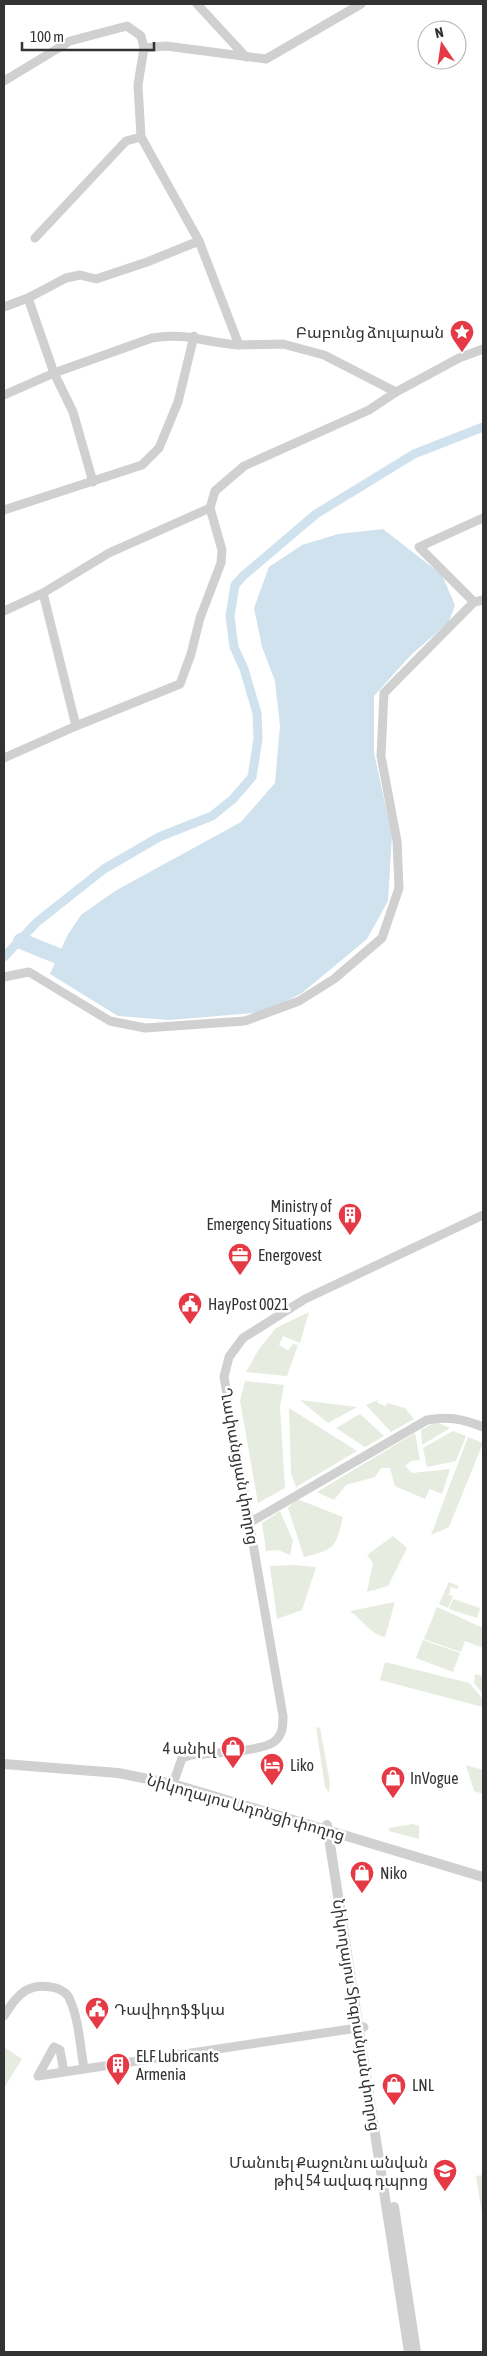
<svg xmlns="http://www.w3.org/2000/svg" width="487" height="2356" font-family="'Asap Condensed','Noto Sans Armenian',sans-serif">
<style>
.green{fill:#e6ecdf}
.water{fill:#cfe2ee}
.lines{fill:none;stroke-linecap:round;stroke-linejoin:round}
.canal{stroke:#cfe2ee;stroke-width:9}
.river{stroke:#cfe2ee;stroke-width:16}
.minor{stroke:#d0d0d0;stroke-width:9}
.tertiary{stroke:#d0d0d0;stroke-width:10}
.labels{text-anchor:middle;stroke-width:5;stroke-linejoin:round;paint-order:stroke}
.poi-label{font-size:16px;fill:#333;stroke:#fff;text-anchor:start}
.street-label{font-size:16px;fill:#333;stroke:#fff}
</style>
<rect width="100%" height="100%" fill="#fff"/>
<g class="green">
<polygon points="309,1312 300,1343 283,1336 279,1345 288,1350 293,1344 298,1345 287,1376 246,1372 259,1349 276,1328"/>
<polygon points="245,1381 284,1385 280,1407 285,1488 258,1503 240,1401"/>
<polygon points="300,1400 357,1407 328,1423"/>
<polygon points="378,1400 377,1403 386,1406 387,1403 405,1408 414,1419 391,1432 366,1405"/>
<polygon points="289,1408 357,1451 296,1487 291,1473"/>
<polygon points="360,1414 384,1436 365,1447 336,1428"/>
<polygon points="436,1422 450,1428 422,1445 421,1430"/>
<polygon points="453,1431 466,1436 456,1461 427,1467 423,1448"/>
<polygon points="415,1433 420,1460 411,1461 405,1466 412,1473 450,1469 442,1494 430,1489 425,1499 395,1486 390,1468 381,1468 375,1477 346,1485 334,1500 317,1492"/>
<polygon points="468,1437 483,1443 449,1527 431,1535"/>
<path d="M297,1499l46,18c-8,32 -8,32 -39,40l-16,-49z"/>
<polygon points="280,1511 293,1541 290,1555 278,1550 266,1551 262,1523"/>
<polygon points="393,1536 407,1548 388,1586 367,1592 373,1563 367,1555"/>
<polygon points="293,1565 316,1567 302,1610 277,1619 270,1566"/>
<polygon points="449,1582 459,1586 457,1589 451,1587 449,1595 453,1596 448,1608 439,1604"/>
<polygon points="453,1599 480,1608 477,1618 449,1609"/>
<path d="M395,1602l-10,35c-16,-4 -21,-16 -35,-26z"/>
<polygon points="437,1607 483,1628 483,1648 465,1641 461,1652 424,1639"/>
<polygon points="423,1640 460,1653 453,1672 416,1658"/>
<polygon points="385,1662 469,1683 483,1699 483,1707 380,1680"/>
<polygon points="475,1674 483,1676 483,1694 474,1683"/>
<polygon points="316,1727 320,1728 330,1783 329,1793 325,1787"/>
<polygon points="466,1765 483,1770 483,1794 474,1791"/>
<polygon points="413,1824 419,1826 419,1839 389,1831 389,1828"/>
<polygon points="4,2047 22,2059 4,2088"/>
<polygon points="483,2175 483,2220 476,2176"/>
</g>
<polygon class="water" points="383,529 442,575 455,605 449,622 411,655 374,696 374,753 392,835 388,901 367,939 302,993 265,1012 170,1020 118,1016 50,974 67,936 81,915 115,891 241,822 275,783 280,726 275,681 262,647 254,608 269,567 302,545 338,534"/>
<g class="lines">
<polyline class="canal" points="4,957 37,922 104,869 159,837 212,816 233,799 252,777 258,739 257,713 244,669 234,647 230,616 235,585 243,576 316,514 414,454 483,427"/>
<polyline class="river" points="21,941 58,956"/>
<g class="minor">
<polyline points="197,4 246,57"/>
<polyline points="361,4 266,59 166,46 144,48 138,85 141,137 199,241 239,345 283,344 324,355 396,392"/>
<polyline points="4,81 70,41 127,26 141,36 144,48"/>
<polyline points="35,238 126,141 141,137"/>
<polyline points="28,298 54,373 73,412 93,482"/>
<polyline points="4,307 28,298 66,278 80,275 96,279 147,262 199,241"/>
<path d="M4,395l50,-22 98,-35c34,-6 55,5 87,7"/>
<polyline points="4,510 142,465 159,448 178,402 194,336"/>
<polyline points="43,593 76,726"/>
<polyline points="474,602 419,547 483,518"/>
<polyline points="4,611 43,593 109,553 210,508"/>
<polyline points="4,758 76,726 180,684 191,654 200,618 221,563 222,550 210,508 215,491 244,466 369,410 396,392 459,358 483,349"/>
<polyline points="4,977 29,972 110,1021 145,1028 245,1021 299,1001 334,979 382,938 399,888 397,841 381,756 384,693 474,602 483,600"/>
<path d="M249,1523l178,-103c22,-4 36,-1 56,7"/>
<path d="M173,1784l9,-26 9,-3c17,-2 72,-3 84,-14 8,-7 8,-16 8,-25l-59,-339 5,-20 14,-19 62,-39 178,-84"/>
<path d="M4,2016c13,-22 25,-35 52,-28 6,2 12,6 14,12 9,20 10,46 14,68"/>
<polyline points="64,2072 38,2076 54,2047 60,2050 64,2072 364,2027"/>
</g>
<g class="tertiary">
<polyline points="4,1764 118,1773 173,1784 483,1877"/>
<polyline points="327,1825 409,2352"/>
<polyline points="394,2207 416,2352"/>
</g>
</g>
<defs>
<symbol id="sight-pin" viewBox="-11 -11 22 30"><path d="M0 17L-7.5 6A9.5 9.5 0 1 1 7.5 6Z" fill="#e63946" stroke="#fff"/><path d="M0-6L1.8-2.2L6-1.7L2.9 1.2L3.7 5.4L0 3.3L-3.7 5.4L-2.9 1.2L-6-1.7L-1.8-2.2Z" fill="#fff"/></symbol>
<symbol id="building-pin" viewBox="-11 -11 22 30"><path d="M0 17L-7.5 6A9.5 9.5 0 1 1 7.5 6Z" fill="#e63946" stroke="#fff"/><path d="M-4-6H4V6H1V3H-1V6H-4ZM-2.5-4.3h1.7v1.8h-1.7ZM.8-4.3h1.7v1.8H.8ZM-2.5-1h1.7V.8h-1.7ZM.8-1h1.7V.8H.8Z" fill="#fff"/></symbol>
<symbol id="office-pin" viewBox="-11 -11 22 30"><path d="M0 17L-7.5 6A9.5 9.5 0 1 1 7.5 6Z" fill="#e63946" stroke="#fff"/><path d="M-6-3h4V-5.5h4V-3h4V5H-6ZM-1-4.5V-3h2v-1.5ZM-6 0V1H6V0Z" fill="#fff"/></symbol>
<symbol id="civic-pin" viewBox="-11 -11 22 30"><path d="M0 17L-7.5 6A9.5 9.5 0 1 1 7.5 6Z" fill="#e63946" stroke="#fff"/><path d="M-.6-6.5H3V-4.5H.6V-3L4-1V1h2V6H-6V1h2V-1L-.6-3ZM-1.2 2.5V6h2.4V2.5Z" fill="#fff"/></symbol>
<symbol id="shop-pin" viewBox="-11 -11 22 30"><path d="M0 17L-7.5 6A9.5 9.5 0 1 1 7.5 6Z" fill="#e63946" stroke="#fff"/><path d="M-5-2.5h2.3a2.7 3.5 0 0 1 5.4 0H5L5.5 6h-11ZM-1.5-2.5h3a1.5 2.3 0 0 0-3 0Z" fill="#fff"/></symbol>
<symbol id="hotel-pin" viewBox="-11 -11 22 30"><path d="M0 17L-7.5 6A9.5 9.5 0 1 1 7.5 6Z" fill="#e63946" stroke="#fff"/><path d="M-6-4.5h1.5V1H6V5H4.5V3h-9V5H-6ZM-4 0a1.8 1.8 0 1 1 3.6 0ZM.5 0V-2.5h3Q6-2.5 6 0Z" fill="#fff"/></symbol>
<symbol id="school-pin" viewBox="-11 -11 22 30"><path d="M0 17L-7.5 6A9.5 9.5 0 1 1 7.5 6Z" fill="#e63946" stroke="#fff"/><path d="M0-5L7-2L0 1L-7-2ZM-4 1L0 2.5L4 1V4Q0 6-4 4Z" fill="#fff"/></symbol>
</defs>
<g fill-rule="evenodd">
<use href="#sight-pin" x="448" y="318" width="28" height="38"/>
<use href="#building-pin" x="336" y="1201" width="28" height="38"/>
<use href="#office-pin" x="226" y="1241" width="28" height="38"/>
<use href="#civic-pin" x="176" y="1290" width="28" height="38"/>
<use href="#shop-pin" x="219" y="1734" width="28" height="38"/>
<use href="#hotel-pin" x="258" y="1751" width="28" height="38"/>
<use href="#shop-pin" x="379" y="1764" width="28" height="38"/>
<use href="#shop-pin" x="348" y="1859" width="28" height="38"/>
<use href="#civic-pin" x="83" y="1995" width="28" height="38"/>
<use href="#building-pin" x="104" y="2051" width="28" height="38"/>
<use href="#shop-pin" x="380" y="2071" width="28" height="38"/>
<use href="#school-pin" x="431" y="2157" width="28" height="38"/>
</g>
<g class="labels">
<g class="poi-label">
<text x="444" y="338" text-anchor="end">Բաբունց ձուլարան</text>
<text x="332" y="1212" text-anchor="end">Ministry of<tspan x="332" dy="18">Emergency Situations</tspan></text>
<text x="258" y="1261">Energovest</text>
<text x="208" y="1310">HayPost 0021</text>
<text x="216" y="1754" text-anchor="end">4 անիվ</text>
<text x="290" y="1771">Liko</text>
<text x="410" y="1784">InVogue</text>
<text x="380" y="1879">Niko</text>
<text x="114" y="2015">Դավիդոֆֆկա</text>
<text x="136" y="2062">ELF Lubricants<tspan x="136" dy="18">Armenia</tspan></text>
<text x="412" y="2091">LNL</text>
<text x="428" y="2168" text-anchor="end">Մանուել Քաջունու անվան<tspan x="428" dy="18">թիվ 54 ավագ դպրոց</tspan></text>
</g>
<g class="street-label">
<text transform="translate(240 1466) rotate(80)" y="6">Ղափանցյան փողոց</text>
<text transform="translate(246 1807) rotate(16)" y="6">Նիկողայոս Ադոնցի փողոց</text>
<text transform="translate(357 2015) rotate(81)" y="6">Նիկողայոս Տիգրանյան փողոց</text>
</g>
</g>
<rect width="487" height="2356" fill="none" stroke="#333333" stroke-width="10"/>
<g transform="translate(442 45) rotate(347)"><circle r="24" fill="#ffffff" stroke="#adadad"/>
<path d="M0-4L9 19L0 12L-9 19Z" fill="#e63946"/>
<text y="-8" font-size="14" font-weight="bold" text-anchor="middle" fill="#333333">N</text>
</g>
<path d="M22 42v8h132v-8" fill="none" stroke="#333333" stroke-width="2.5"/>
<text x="30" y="42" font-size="15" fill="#333333" stroke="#ffffff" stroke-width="4" paint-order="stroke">100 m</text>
</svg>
